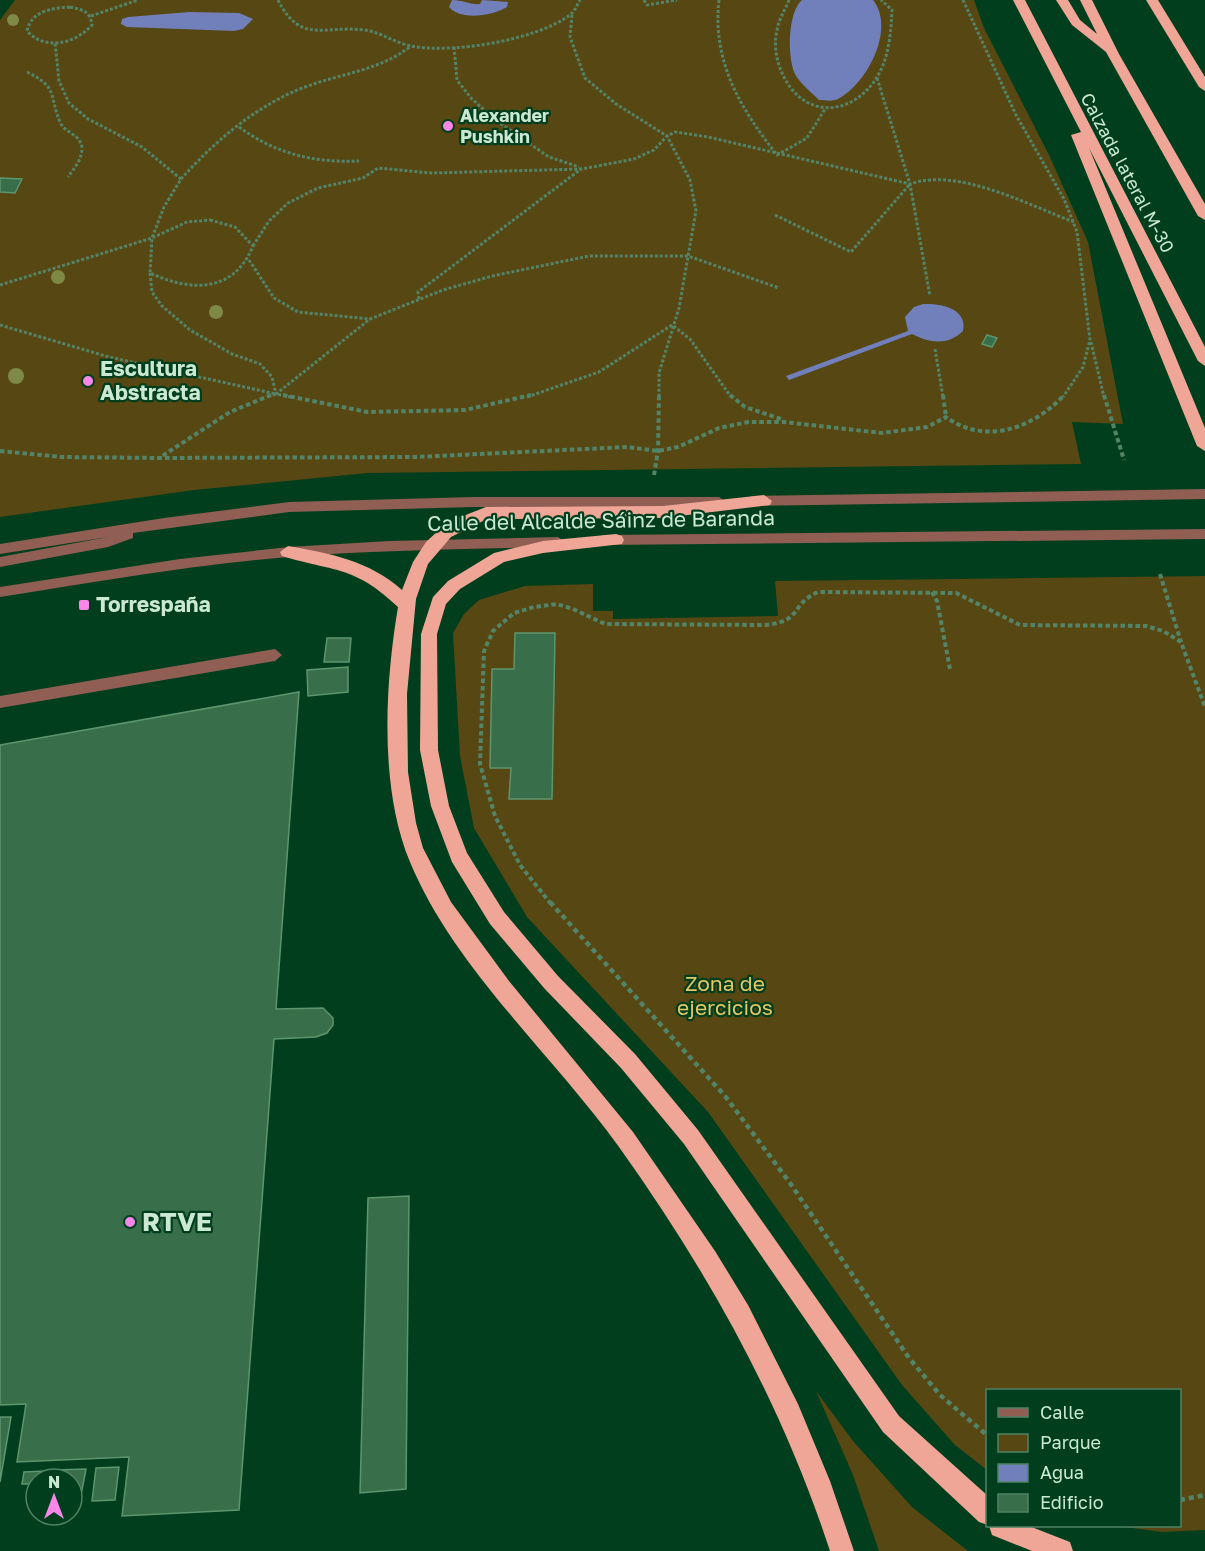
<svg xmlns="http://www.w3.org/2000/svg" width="1205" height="1551" font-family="'Golos Text',sans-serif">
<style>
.green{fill:#564713}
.water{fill:#717fbb}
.building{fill:#386f4a;stroke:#5d956e;stroke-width:1.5}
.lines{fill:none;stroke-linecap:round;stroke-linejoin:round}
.path-far2{stroke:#548468;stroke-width:3;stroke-dasharray:3 2;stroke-linecap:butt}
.path-far1{stroke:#548468;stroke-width:4;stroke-dasharray:4.5 3;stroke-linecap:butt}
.path{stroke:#548468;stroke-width:4.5;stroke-dasharray:5 4;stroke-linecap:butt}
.minor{fill:#905e53;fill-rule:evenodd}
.highway{fill:#f0a696;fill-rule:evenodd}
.tree{fill:#7d8944}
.poi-dot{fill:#f987e8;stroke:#003e1d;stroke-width:2}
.labels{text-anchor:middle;stroke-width:4.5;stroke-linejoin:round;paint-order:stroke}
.far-poi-label{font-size:18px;font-weight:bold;fill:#cbe8d2;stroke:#003e1d;text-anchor:start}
.far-street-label{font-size:18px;fill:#cbe8d2;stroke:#003e1d}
.poi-label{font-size:21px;font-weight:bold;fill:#cbe8d2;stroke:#003e1d;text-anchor:start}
.street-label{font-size:21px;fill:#cbe8d2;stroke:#003e1d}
.park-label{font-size:21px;fill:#e4c664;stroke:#003e1d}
.near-poi-label{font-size:26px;font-weight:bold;fill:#cbe8d2;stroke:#003e1d;text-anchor:start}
</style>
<rect width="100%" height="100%" fill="#003e1d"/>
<g class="green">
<polygon points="15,0 974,0 984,28 1049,155 1088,242 1123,424 1072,422 1081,464 368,473 194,490 0,517 0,20"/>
<polygon points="1205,576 1205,1530 1162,1532 1118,1526 1180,1526 1180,1390 988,1390 987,1470 955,1445 902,1385 708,1112 527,917 474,828 460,756 453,633 464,614 479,600 525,586 593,584 593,611 613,611 613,619 778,616 775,581"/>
<polygon points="816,1391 853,1441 912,1507 968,1551 879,1551 853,1475"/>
</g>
<g class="water">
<path d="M452,0c11,0 18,5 28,4l2,-4 26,2 -1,5c-15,9 -46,14 -58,0z"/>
<path d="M802,0h71c23,29 -6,84 -35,99 -6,3 -13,1 -19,1 -7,-7 -17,-15 -23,-24 -9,-16 -9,-63 6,-76z"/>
<polygon points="189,12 239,13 253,19 243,29 234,31 127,27 121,24 122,19 128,17"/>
<path d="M923,304c17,-1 45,4 40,27 -15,15 -34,12 -51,3l-123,46 -3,-4 122,-45 -3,-14 9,-10z"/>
</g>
<g class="building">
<polygon points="0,178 22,179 15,193 0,192"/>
<polygon points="987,335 997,338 992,347 982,344"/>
<polygon points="515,633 555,633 552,799 509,799 511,768 490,768 492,669 514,669"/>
<polygon points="327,638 351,638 349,662 324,662"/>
<polygon points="348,667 348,692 308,696 307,670"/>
<polygon points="299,692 276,1009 323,1008 333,1018 333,1025 327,1033 316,1037 274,1039 239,1510 122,1516 129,1457 17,1462 26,1404 0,1405 0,745"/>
<polygon points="409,1196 406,1489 360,1493 368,1198"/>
<polygon points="0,1417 11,1417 0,1482"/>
<polygon points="119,1467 115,1500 92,1501 96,1468"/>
<polygon points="86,1469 81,1495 72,1496 72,1479 54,1479 55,1470"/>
<polygon points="45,1471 44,1479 36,1479 36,1484 22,1484 24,1472"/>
</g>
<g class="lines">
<g class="path-far2">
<path d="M278,0c23,45 45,25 86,30 17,2 31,13 47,16 42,8 125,-6 159,-31 5,-4 7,-10 10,-15"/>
<polyline points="644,0 647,5 677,0"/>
<path d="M719,0c-7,61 21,108 58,155l30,-17 18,-29"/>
<path d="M789,0c-4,10 -10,19 -12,30 -4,17 0,34 8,49 22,41 69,36 92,-2 12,-19 14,-45 15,-67l-11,-10"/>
<polyline points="963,0 1016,115 1064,199 1077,232 1090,340 1083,367 1063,397"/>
<path d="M70,7c13,3 20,4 22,18 -17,19 -47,26 -65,6 4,-20 25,-23 43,-24z"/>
<polyline points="572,15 570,37 585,78 616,104 667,136 690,180 696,211 679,308 659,373 659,397"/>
<polyline points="91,16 138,0"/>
<polyline points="454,47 457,80 471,98 494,119 549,157 579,167"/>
<path d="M27,72c33,16 21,24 34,52 5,9 20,11 21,24 0,12 -8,20 -14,29"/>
<polyline points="877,78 910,184 930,296"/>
<path d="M239,127c37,27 75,36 120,34"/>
<path d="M181,179c34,-38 76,-74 124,-92 37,-14 74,-16 106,-41"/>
<polyline points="775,215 851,252 910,184"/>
<path d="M210,220l25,7 18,19c-19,47 -62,46 -103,27l2,-35 35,-16z"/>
<path d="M253,246l16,-25 19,-18 30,-15 45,-10 15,-10 53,5 151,-4 52,-10 20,-9 13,-14 8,-4 33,5 202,47c48,-17 118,21 164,38"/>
<polyline points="249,260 274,298 298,312 370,319 443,290 492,276 589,256 688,256 779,288"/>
<polyline points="150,273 152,292 162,306 190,330 232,354 260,364 272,377 276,394"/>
<polyline points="0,285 152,238 164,207 181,179 142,147 88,119 69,103 59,81 55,42"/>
<polyline points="419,299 418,292 581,169"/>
<polyline points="0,325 109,357 276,394 266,397"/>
<polyline points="1091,342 1104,397"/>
<polyline points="935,349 943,397"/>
<polyline points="291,397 276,394 370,319"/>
<polyline points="527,397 599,372 672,325 690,339 731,397"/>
</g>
<g class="path-far1">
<path d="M271,395l-41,17 -71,46 257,-1 211,-10 31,4 20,-4 41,-19 29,-6h36l98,11 45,-6 19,-10c39,29 88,11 118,-22"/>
<polyline points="283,395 367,412 465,410 531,395"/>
<polyline points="730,395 745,407 784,420"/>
<polyline points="943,395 946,417"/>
<polyline points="1104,395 1124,460"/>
<polyline points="0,451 62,457 159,458"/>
<polyline points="654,475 658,451 659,395"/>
<polyline points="1160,574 1181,642"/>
<polyline points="932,592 937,601 950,669"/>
<path d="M551,904l-31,-39 -25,-49 -15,-52 4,-113 9,-20 21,-18 20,-6 23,-3 16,5 32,15 160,1c39,-4 24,-20 53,-33l138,1 64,32 126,1 17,5 18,11 24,65"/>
</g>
<g class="path">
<polyline points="550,902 725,1096 790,1183 909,1358 940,1395 988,1436"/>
<polyline points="1180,1500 1205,1495"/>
</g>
<g class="minor">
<polygon points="1205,489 1205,499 752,506 745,501 752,496"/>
<polygon points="474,497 719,497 726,502 719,507 474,507 289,512 133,533 133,538 108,547 0,567 0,557 108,537 0,554 0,544 164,518 289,502"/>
<polygon points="1205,529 1205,539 603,545 596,540 603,535"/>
<path d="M558,537l7,5 -7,5c-90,2 -180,3 -269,10 -97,8 -193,25 -289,40v-10l180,-28 109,-12 100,-6z"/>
<polygon points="275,649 282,655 275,661 0,708 0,696"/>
</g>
<g class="highway">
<polygon points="1013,0 1025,0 1205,347 1205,366 1198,361 1089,148 1205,428 1205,451 1197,446 1071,135 1081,132"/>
<polygon points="1056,0 1068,0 1080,20 1097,34 1080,0 1092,0 1119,54 1205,204 1205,220 1198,216 1106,52 1072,25"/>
<polygon points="1146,0 1158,0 1205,77 1205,91 1199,87"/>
<path d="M764,495l8,6 -2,4 -107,13 -176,1 -36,18 -23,27 -12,35 -9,95 1,78 8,51 7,25 28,54 58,79 124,151 82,119 33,54 50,99 32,77 24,70h-24c-49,-149 -120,-276 -211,-404 -66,-92 -165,-179 -209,-285 -31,-74 -25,-178 -12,-255 -44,-42 -64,-35 -116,-51l-2,-4 8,-6c41,7 82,15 114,44l11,-28 13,-20 14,-13 18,-11 28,-11 177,-1z"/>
<polygon points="616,534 622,536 624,540 622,544 543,553 504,562 460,589 446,604 437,634 438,750 449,806 467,853 504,912 558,976 635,1054 698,1130 899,1416 988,1496 988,1525 979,1522 883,1432 684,1144 621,1068 544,988 490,924 452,862 431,806 420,750 421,634 433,597 448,581 494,553 543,541"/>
<polygon points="989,1526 1029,1526 1070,1542 1073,1551 1032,1551 992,1535"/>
</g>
</g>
<g class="tree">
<circle cx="13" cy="20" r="6"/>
<circle cx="58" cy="277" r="7"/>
<circle cx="216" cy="312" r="7"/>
<circle cx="16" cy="376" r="8"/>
</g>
<g class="poi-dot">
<circle cx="448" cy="126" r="6"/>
<circle cx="88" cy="381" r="6"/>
<rect x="78" y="599" width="12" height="12" rx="3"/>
<circle cx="130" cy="1222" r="6"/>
</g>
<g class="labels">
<g class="far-poi-label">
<text x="460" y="122">Alexander<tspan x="460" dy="21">Pushkin</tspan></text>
</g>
<g class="far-street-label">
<text transform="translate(1127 173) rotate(62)" y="6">Calzada lateral M-30</text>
</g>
<g class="poi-label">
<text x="100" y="376">Escultura<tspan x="100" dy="24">Abstracta</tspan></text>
<text x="96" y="612">Torrespaña</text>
</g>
<g class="street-label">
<text transform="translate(601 521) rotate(-1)" y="7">Calle del Alcalde Sáinz de Baranda</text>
</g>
<g class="park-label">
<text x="725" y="991">Zona de<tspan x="725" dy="24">ejercicios</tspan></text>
</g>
<g class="near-poi-label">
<text x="142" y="1231">RTVE</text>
</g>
</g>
<rect x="986" y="1389" width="195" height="138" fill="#003e1d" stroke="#518265" stroke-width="1.5"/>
<rect x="998" y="1408" width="30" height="9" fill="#905e53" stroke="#518265" stroke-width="1.5"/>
<text x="1040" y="1419" font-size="18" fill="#cbe8d2">Calle</text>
<rect x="998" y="1434" width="30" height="18" fill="#564713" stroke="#518265" stroke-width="1.5"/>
<text x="1040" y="1449" font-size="18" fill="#cbe8d2">Parque</text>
<rect x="998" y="1464" width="30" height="18" fill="#717fbb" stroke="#518265" stroke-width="1.5"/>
<text x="1040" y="1479" font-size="18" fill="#cbe8d2">Agua</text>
<rect x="998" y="1494" width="30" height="18" fill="#386f4a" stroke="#518265" stroke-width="1.5"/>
<text x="1040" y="1509" font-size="18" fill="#cbe8d2">Edificio</text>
<g transform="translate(54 1497)"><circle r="28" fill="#003e1d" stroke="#518265" stroke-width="1.5"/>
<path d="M0-4.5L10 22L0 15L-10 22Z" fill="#f987e8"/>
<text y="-9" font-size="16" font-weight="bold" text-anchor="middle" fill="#cbe8d2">N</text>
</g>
</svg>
